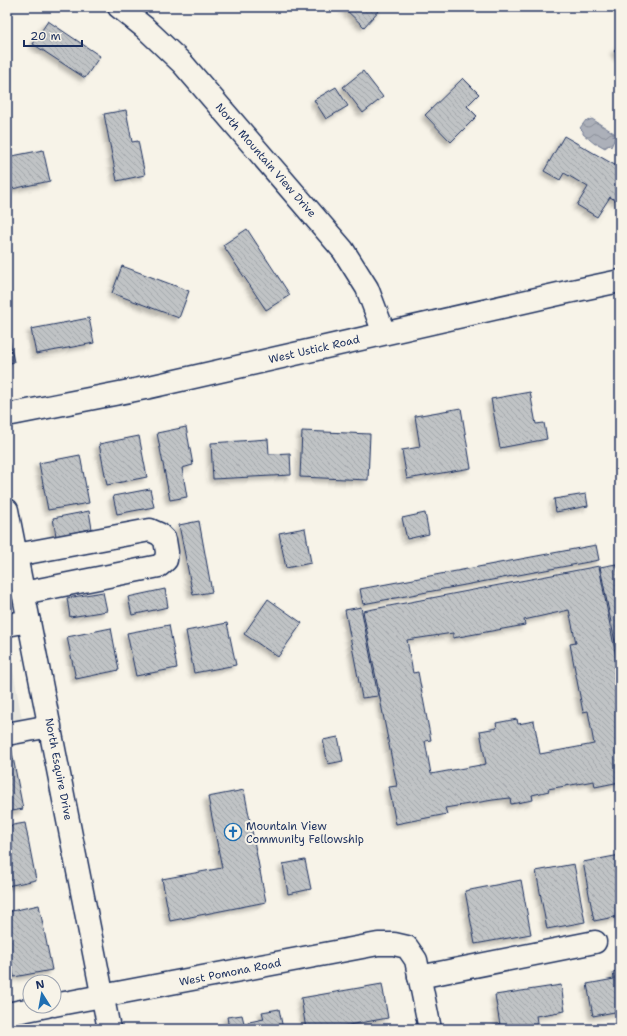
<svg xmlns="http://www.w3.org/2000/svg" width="627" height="1036" font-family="'Shantell Sans',sans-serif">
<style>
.built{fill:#e6e5de}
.water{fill:url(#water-waves);stroke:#727c95}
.building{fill:url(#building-back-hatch);stroke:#1b2f5e;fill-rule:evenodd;filter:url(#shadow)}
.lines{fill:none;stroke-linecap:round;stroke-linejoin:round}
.minor-casing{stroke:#1b2f5e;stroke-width:25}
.major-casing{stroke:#1b2f5e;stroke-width:25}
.minor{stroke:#f7f3e8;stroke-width:22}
.major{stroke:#f7f3e8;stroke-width:22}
.labels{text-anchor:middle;stroke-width:4;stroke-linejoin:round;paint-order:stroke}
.street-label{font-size:11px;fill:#1b2f5e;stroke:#f7f3e8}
.poi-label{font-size:11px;fill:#1b2f5e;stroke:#f7f3e8;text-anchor:start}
</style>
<defs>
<pattern id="water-waves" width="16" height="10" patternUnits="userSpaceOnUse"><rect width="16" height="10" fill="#acb0b9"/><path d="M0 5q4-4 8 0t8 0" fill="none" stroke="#8b909a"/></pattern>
<pattern id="building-back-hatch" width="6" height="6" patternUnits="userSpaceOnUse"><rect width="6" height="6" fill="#c0c3c5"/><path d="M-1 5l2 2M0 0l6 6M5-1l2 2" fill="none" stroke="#a4a8ac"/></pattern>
<filter id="shadow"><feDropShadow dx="-3.5" dy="3.5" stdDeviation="2" flood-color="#0004"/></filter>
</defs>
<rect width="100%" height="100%" fill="#f7f3e8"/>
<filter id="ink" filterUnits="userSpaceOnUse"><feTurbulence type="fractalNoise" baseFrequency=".025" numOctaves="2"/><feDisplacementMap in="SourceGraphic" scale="8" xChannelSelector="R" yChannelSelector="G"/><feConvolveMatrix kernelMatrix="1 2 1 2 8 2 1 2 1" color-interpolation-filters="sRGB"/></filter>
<g filter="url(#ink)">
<polygon class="built" points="7,637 26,742 7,745"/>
<polygon class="water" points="592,119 614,133 613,136 615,138 611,147 609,145 605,148 598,144 595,144 583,134 583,131 580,128 586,120 587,121"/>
<g class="building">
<polygon points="343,7 382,7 364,27"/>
<polygon points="48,21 100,56 85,78 33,44"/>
<polygon points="620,47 620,58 614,51"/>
<polygon points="363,71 383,97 363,113 343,87"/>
<polygon points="463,78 479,94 467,106 477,116 451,142 425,115"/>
<polygon points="336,87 348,106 326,119 314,100"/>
<polygon points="126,110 132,142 138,141 145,175 117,181 104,114"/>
<polygon points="564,136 620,168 620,203 610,197 597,217 577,205 588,187 564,173 560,180 544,171"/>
<polygon points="43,150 50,181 7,190 7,157"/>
<polygon points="247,229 290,295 266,310 223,245"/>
<polygon points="122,266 189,291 179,318 112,293"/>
<polygon points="89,318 94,343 36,354 31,329"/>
<polygon points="7,338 9,338 14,362 7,364"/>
<polygon points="530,392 536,424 544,423 547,439 500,448 491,399"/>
<polygon points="461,408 471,468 407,479 402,450 420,447 415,416"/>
<polygon points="186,427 193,465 182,468 187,497 170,500 157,433"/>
<polygon points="302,431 370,434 368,480 300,477"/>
<polygon points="139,436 147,477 107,485 99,444"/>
<polygon points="268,439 269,454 290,453 291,475 213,479 211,443"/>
<polygon points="80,455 89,503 48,510 39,463"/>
<polygon points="150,489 154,507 117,514 113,496"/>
<polygon points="586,494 588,506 556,512 554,499"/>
<polygon points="89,511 92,529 56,536 53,518"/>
<polygon points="425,513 429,534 407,539 402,518"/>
<polygon points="199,521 212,592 193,595 179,525"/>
<polygon points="305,528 311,563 286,568 279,533"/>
<polygon points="596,545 599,560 363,604 360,589"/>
<polygon points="616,564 620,582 620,646 616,647 600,567"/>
<path d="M599,566l21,113v103l-25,5 -1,-6 -46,8 1,2 -17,4 1,5 -22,4 -1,-6 -17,2 -48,8 2,6 -51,10 -7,-37 8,-1 -34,-175zM569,610l7,33 -6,1 13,68 5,-1 6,33 -54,10 -6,-33 -16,3 -1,-5 -21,4 1,5 -17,3 6,33 -55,10 -6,-33 6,-1 -13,-68 -5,1 -6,-33 46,-7v5l72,-13 -1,-5z"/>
<polygon points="165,589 168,607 132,615 128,597"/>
<polygon points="103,592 107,611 70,617 67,598"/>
<polygon points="268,599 302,623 278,657 244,634"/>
<polygon points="361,607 378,696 362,698 345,610"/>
<polygon points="227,623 236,665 194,673 186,631"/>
<polygon points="169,625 177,668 136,676 127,633"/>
<polygon points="111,628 119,670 76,679 67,637"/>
<polygon points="338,737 343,761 328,764 323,740"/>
<polygon points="11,747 23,809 7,812 7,748"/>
<polygon points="244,790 266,902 170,921 162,879 222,868 208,797"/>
<polygon points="25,823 36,880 7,886 7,826"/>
<polygon points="620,855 620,916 594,921 583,862"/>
<polygon points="305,860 311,889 288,894 283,864"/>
<polygon points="574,864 585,922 547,929 536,871"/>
<polygon points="521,880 531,934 475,944 465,891"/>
<polygon points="39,905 52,970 14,977 7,941 7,912"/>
<polygon points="620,970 620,1011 593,1016 587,984 614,979 613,972"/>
<polygon points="382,984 388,1018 326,1029 306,1029 301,998"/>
<polygon points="561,985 565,1011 536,1016 538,1029 488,1029 487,1027 500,1025 495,995"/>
<polygon points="279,1009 283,1029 229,1029 227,1017 242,1015 244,1023 264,1019 262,1012"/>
</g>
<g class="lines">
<defs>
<g id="minor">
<polyline points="119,7 144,27 183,64 343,250 367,288 384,333"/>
<polyline points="7,510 109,1029"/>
<polyline points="16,555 150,530 159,534 165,540 167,552 166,560 159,566 23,593"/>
<polyline points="7,625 29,621"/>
<polyline points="7,734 50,726"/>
<polyline points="419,977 595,942"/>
<polyline points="54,1005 378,944 394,944 407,947 416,960 430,1029"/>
<polyline points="7,1014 47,1006"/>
</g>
<polyline id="major" points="7,415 145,388 563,293 620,281"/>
</defs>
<use href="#minor" class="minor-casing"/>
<use href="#major" class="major-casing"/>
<use href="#minor" class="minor"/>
<use href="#major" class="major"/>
</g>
</g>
<defs>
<symbol id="church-ring" viewBox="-11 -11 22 22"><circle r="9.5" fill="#f7f3e8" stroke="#1f6fb2" stroke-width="1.5"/><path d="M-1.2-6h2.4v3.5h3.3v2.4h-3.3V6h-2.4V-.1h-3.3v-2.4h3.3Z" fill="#1f6fb2"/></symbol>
</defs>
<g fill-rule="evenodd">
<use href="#church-ring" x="223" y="822" width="20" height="20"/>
</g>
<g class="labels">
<g class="street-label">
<text transform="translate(266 160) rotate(49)" y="4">North Mountain View Drive</text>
<text transform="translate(314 349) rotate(-13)" y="4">West Ustick Road</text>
<text transform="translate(59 769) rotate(79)" y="4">North Esquire Drive</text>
<text transform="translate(230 972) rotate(-11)" y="4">West Pomona Road</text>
</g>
<g class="poi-label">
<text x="246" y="830">Mountain View<tspan x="246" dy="13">Community Fellowship</tspan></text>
</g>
</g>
<rect width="627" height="1036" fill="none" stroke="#f7f3e8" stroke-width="24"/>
<rect x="12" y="12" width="603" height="1012" fill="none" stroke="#1b2f5e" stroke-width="1.5" filter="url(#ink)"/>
<g transform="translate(42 994) rotate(349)"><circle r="19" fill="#f7f3e8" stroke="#9fa5b1"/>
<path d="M0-3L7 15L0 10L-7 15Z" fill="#1f6fb2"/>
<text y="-6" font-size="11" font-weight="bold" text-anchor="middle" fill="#1b2f5e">N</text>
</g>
<path d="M24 40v6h58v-6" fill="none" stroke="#1b2f5e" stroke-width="2"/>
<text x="30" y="40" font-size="12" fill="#1b2f5e" stroke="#f7f3e8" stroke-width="3" paint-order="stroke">20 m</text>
</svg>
